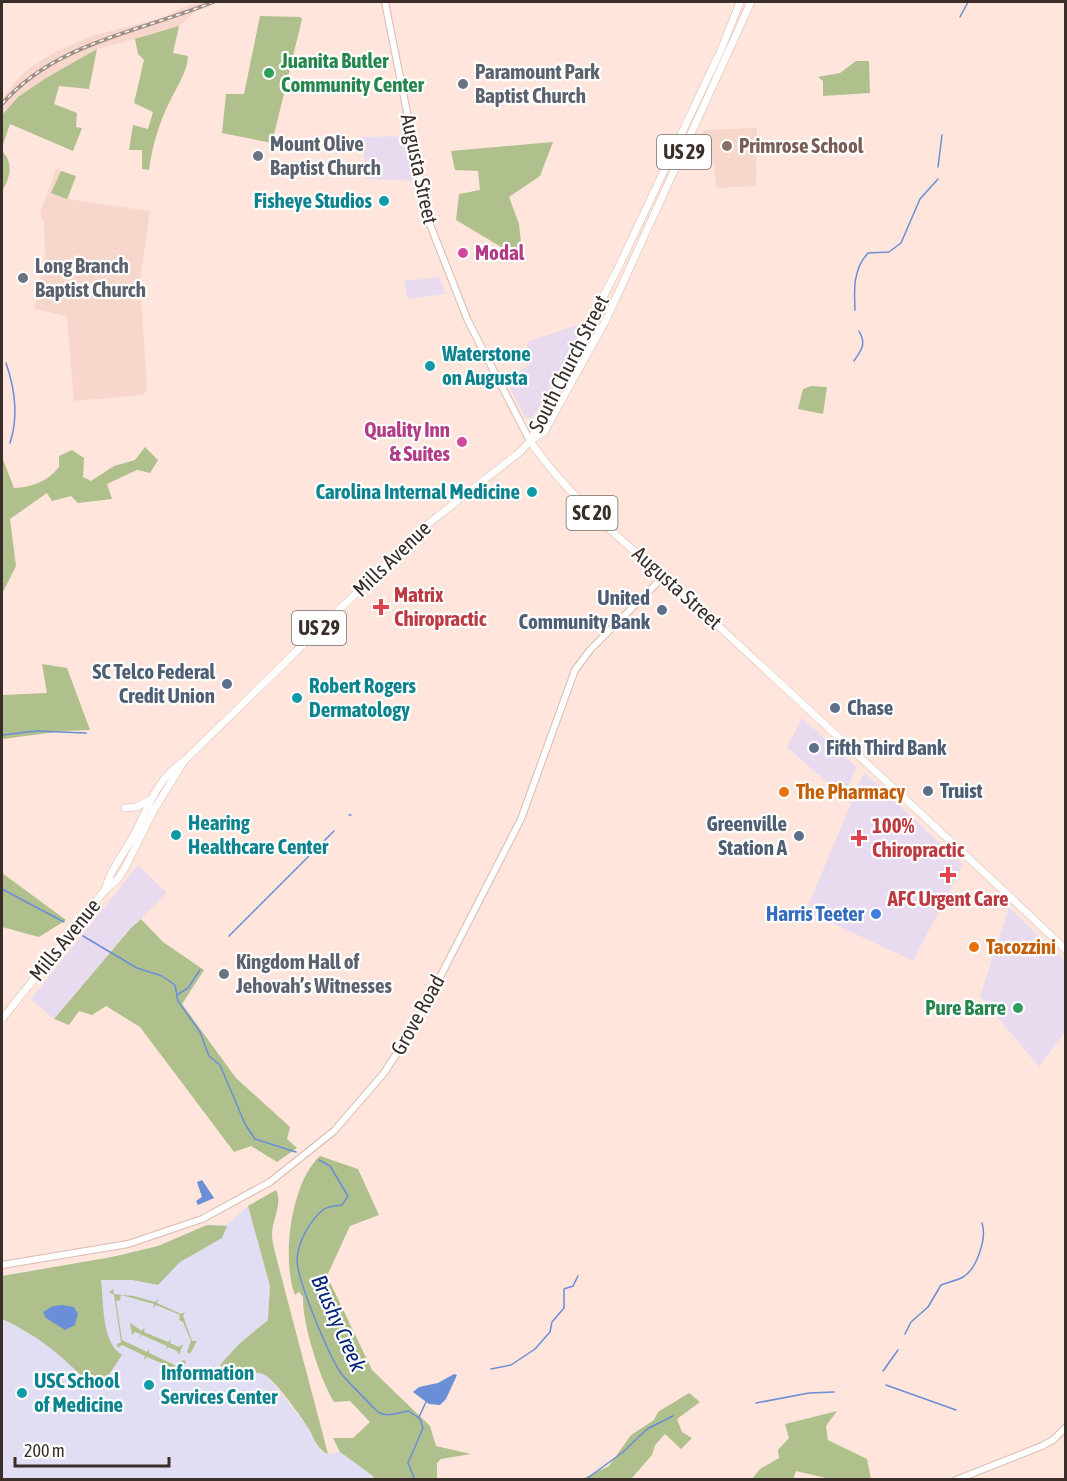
<svg xmlns="http://www.w3.org/2000/svg" width="1067" height="1481" font-family="'Asap Condensed',sans-serif">
<style>
.commercial{fill:#e9dbef}
.built{fill:#f7d7cb}
.medical{fill:#e1def4}
.green{fill:#afc08c}
.water{fill:#6a8ed8}
.lines{fill:none;stroke-linecap:round;stroke-linejoin:round}
.stream{stroke:#6a8ed8;stroke-width:1.5}
.secondary-casing{stroke:#dabbaf;stroke-width:8}
.primary-casing{stroke:#dabbaf;stroke-width:8}
.secondary{stroke:#fff;stroke-width:6}
.primary{stroke:#fff;stroke-width:7}
.rail-casing{stroke:#a18e87;stroke-width:4}
.rail{stroke:#fff;stroke-width:1.5;stroke-dasharray:4.5;stroke-linecap:butt}
.leisure-dot{fill:#2e9e5b;stroke:#fff;stroke-width:2}
.worship-dot{fill:#6b7280;stroke:#fff;stroke-width:2}
.education-dot{fill:#8d6e63;stroke:#fff;stroke-width:2}
.culture-dot{fill:#0f9aa8;stroke:#fff;stroke-width:2}
.hotel-dot{fill:#d1479c;stroke:#fff;stroke-width:2}
.health-dot{fill:#e0444e;stroke:#fff;stroke-width:2}
.service-dot{fill:#5c6f8a;stroke:#fff;stroke-width:2}
.food-dot{fill:#e8710a;stroke:#fff;stroke-width:2}
.shop-dot{fill:#3f7fe0;stroke:#fff;stroke-width:2}
.labels{text-anchor:middle;stroke-width:4.5;stroke-linejoin:round;paint-order:stroke}
.shield{fill:#fff;stroke:#756d6a;stroke-width:1.5}
.shield-label{font-size:20px;font-weight:bold;fill:#3a2e2a}
.leisure-label{font-size:21px;font-weight:bold;fill:#27864d;stroke:#fff;text-anchor:start}
.worship-label{font-size:21px;font-weight:bold;fill:#5b616d;stroke:#fff;text-anchor:start}
.education-label{font-size:21px;font-weight:bold;fill:#785e54;stroke:#fff;text-anchor:start}
.street-label{font-size:21px;fill:#3a2e2a;stroke:#fff}
.culture-label{font-size:21px;font-weight:bold;fill:#0d838f;stroke:#fff;text-anchor:start}
.hotel-label{font-size:21px;font-weight:bold;fill:#b23c85;stroke:#fff;text-anchor:start}
.health-label{font-size:21px;font-weight:bold;fill:#be3a42;stroke:#fff;text-anchor:start}
.service-label{font-size:21px;font-weight:bold;fill:#4e5e75;stroke:#fff;text-anchor:end}
.food-label{font-size:21px;font-weight:bold;fill:#c56008;stroke:#fff;text-anchor:start}
.shop-label{font-size:21px;font-weight:bold;fill:#366cbe;stroke:#fff;text-anchor:end}
.water-label{font-size:22px;font-style:italic;fill:#042479;stroke:#fff}
</style>
<rect width="100%" height="100%" fill="#ffe5db"/>
<g class="commercial">
<polygon points="407,136 416,181 366,179 362,137"/>
<polygon points="439,277 446,294 408,299 404,281"/>
<polygon points="574,326 584,327 533,418 525,418 506,380 529,365 527,342"/>
<polygon points="802,718 857,767 843,797 787,747"/>
<polygon points="864,772 963,865 913,961 806,911"/>
<polygon points="138,865 167,893 131,928 54,1019 31,999"/>
<polygon points="1009,907 1065,962 1065,1032 1039,1067 980,996"/>
</g>
<g class="built">
<polygon points="196,2 219,2 195,12 179,26 165,32 97,49 46,78 18,97 2,115 2,98 25,71 55,52 95,35 158,19"/>
<polygon points="757,128 756,186 716,188 714,163 688,163 705,130"/>
<polygon points="56,169 76,176 68,199 150,211 140,281 147,389 143,395 74,401 67,316 34,309 45,257 44,223 40,213"/>
</g>
<polygon class="medical" points="248,1206 270,1286 268,1320 239,1344 242,1374 254,1372 267,1375 307,1426 321,1451 328,1454 340,1452 373,1476 374,1479 2,1480 2,1276 112,1257 158,1246 207,1225 227,1225"/>
<g class="green">
<polygon points="260,16 300,17 302,19 272,143 222,133 226,94 244,94"/>
<path d="M179,26l-6,27 15,3c-1,18 -13,33 -20,49 -10,21 -16,43 -19,65l-7,-1v-19h-13l4,-25 15,4 5,-17 -19,-9 10,-43 -6,-6 -3,-15z"/>
<polygon points="97,49 89,89 59,86 54,104 77,113 76,127 82,128 73,151 10,124 2,147 2,115 18,97 46,78"/>
<polygon points="856,61 869,61 870,93 823,96 823,81 818,77 840,73"/>
<polygon points="553,142 540,176 509,197 519,224 523,260 456,220 459,194 480,190 478,171 455,170 451,151"/>
<path d="M2,151c12,12 8,27 0,40z"/>
<polygon points="61,171 76,176 67,199 51,193"/>
<polygon points="811,386 827,387 823,414 798,409 803,389"/>
<path d="M145,447l13,13 -8,13 -13,-3 -30,14 5,15 -34,4 -7,-7 -19,5 -5,-8 -37,26 6,47 -14,28v-137l12,31c18,-1 33,-6 45,-21v-11l13,-6 12,8 -1,19 8,4 23,-15 21,-6z"/>
<polygon points="42,664 67,668 90,730 63,731 3,739 2,778 2,695 47,693"/>
<polygon points="2,873 66,920 39,937 2,927"/>
<polygon points="141,919 163,942 204,970 182,1004 236,1078 290,1127 287,1139 297,1148 277,1162 251,1146 234,1152 140,1027 106,1006 92,1015 79,1011 69,1025 54,1019 131,928"/>
<path d="M320,1156l38,13 21,46 -29,11 -23,50 45,94 58,56 6,20 35,8 -30,5 -4,4v16h-63l-1,-3 -33,-24 -7,-14h20l17,-16 -20,-21 -16,1c-14,-23 -32,-79 -31,-105l-4,-5 -4,3c-14,-36 -4,-113 25,-139z"/>
<path d="M276,1190c7,14 -4,30 -4,44 0,10 4,20 6,30l50,190c-10,-4 -14,-15 -19,-25 -7,-11 -34,-49 -44,-54 -11,-5 -21,-2 -30,5l-15,-15 19,-21 29,-24 2,-34 -22,-80z"/>
<path d="M207,1225l20,1 -5,12 -42,24 -22,23 -26,-5h-31c3,23 0,62 21,75l-20,30h-11c-28,-28 -53,-50 -89,-66v-43l110,-19 46,-11z"/>
<polygon points="113,1289 114,1294 134,1296 155,1302 158,1299 157,1303 181,1314 185,1312 183,1316 192,1341 197,1341 190,1354 187,1352 191,1341 183,1322 179,1320 180,1315 156,1305 153,1308 154,1304 121,1295 120,1300 116,1301 122,1340 147,1352 149,1349 149,1353 179,1367 183,1360 186,1361 182,1375 177,1375 177,1370 147,1357 144,1360 145,1356 122,1345 118,1348 117,1344 121,1342 114,1295 109,1292"/>
<polygon points="130,1323 142,1331 145,1327 144,1332 168,1342 171,1339 170,1343 179,1347 183,1344 179,1355 177,1351 168,1347 166,1350 167,1346 142,1335 139,1338 141,1334 135,1332 132,1335"/>
<polygon points="689,1393 700,1402 677,1419 682,1432 692,1438 681,1449 665,1434 655,1445 652,1455 631,1479 582,1479 609,1466 631,1435 654,1420 658,1412"/>
<polygon points="837,1411 826,1426 828,1440 867,1459 871,1479 830,1479 796,1471 793,1479 752,1479 760,1469 779,1458 778,1450 789,1438 785,1424"/>
</g>
<g class="water">
<polygon points="202,1180 214,1198 198,1205 196,1201 202,1197 197,1182"/>
<polygon points="62,1305 74,1307 78,1314 75,1325 65,1330 46,1318 43,1312 53,1306"/>
<polygon points="454,1374 457,1375 446,1399 440,1405 429,1404 413,1392 419,1387 438,1383"/>
</g>
<g class="lines">
<g class="stream">
<polyline points="960,17 968,2"/>
<polyline points="938,167 942,135"/>
<path d="M855,310c-1,-20 -2,-41 13,-57l21,-1 12,-9 19,-44 18,-20"/>
<path d="M854,361c7,-11 13,-16 5,-30"/>
<path d="M6,363c9,26 13,53 4,80"/>
<polyline points="2,465 2,462"/>
<polyline points="2,735 37,731 86,733"/>
<polyline points="349,815 351,815"/>
<polyline points="2,889 64,922"/>
<polyline points="83,936 137,968 162,976 175,985 178,1001 200,1032 209,1056 220,1065 245,1124 255,1139 296,1152"/>
<polyline points="229,936 334,831"/>
<polyline points="177,995 188,988 200,970"/>
<path d="M319,1160l11,6 18,30 -6,9c-6,1 -14,1 -18,4 -14,11 -27,34 -27,52 1,21 31,92 43,111 3,5 34,36 38,40 10,6 21,0 31,-1l11,8 3,9 -15,35 7,17"/>
<path d="M905,1334l6,-12 17,-15 13,-22c7,-3 15,-4 22,-8 14,-8 24,-39 19,-54"/>
<polyline points="491,1369 511,1365 535,1349 550,1332 552,1322 564,1308 564,1289 573,1286 578,1276"/>
<polyline points="883,1371 898,1350"/>
<polyline points="886,1385 956,1410"/>
<polyline points="756,1403 809,1393 834,1392"/>
<polyline points="419,1417 426,1402"/>
<polyline points="585,1480 623,1452 647,1429 673,1416"/>
</g>
<defs>
<g id="secondary">
<polyline points="385,2 429,222 468,321 530,441"/>
<polyline points="2,1265 128,1244 202,1219 270,1182 334,1131 384,1073 417,1022 521,819 575,670 590,650 664,576"/>
<polyline points="956,1480 1042,1446 1053,1440 1066,1427"/>
</g>
<g id="primary">
<path d="M530,441c48,70 119,120 181,178 118,110 238,219 355,331"/>
<polyline points="530,441 544,432 606,320 751,2"/>
<polyline points="125,808 136,807 150,800"/>
<path d="M105,890c5,-20 18,-35 28,-53 15,-28 23,-58 51,-76l240,-234 96,-75 10,-11 90,-177 101,-214 19,-48"/>
<polyline points="2,1019 105,890 117,880 125,868 155,808 183,763"/>
</g>
</defs>
<use href="#secondary" class="secondary-casing"/>
<use href="#primary" class="primary-casing"/>
<use href="#secondary" class="secondary"/>
<use href="#primary" class="primary"/>
<defs>
<path id="rail" d="M2,104c54,-62 138,-72 211,-102"/>
</defs>
<use href="#rail" class="rail-casing"/>
<use href="#rail" class="rail"/>
</g>
<g class="leisure-dot">
<circle cx="269" cy="73" r="6"/>
<circle cx="1018" cy="1008" r="6"/>
</g>
<g class="worship-dot">
<circle cx="463" cy="84" r="6"/>
<circle cx="258" cy="156" r="6"/>
<circle cx="23" cy="278" r="6"/>
<circle cx="224" cy="974" r="6"/>
</g>
<circle class="education-dot" cx="727" cy="146" r="6"/>
<g class="culture-dot">
<circle cx="384" cy="201" r="6"/>
<circle cx="430" cy="366" r="6"/>
<circle cx="532" cy="492" r="6"/>
<circle cx="297" cy="698" r="6"/>
<circle cx="176" cy="835" r="6"/>
<circle cx="149" cy="1385" r="6"/>
<circle cx="22" cy="1393" r="6"/>
</g>
<g class="hotel-dot">
<circle cx="463" cy="253" r="6"/>
<circle cx="462" cy="442" r="6"/>
</g>
<g class="health-dot">
<path d="M378 598h6v6h6v6h-6v6h-6v-6h-6v-6h6z"/>
<path d="M856 829h6v6h6v6h-6v6h-6v-6h-6v-6h6z"/>
<path d="M945 866h6v6h6v6h-6v6h-6v-6h-6v-6h6z"/>
</g>
<g class="service-dot">
<circle cx="662" cy="610" r="6"/>
<circle cx="227" cy="684" r="6"/>
<circle cx="835" cy="708" r="6"/>
<circle cx="814" cy="748" r="6"/>
<circle cx="928" cy="791" r="6"/>
<circle cx="799" cy="836" r="6"/>
</g>
<g class="food-dot">
<circle cx="784" cy="792" r="6"/>
<circle cx="974" cy="947" r="6"/>
</g>
<circle class="shop-dot" cx="876" cy="914" r="6"/>
<g class="labels">
<g class="shield">
<rect x="657" y="135" width="54" height="34" rx="4.5"/>
<rect x="566.5" y="496" width="51" height="34" rx="4.5"/>
<rect x="292" y="611" width="54" height="34" rx="4.5"/>
</g>
<g class="shield-label">
<text x="684" y="159">US 29</text>
<text x="592" y="520">SC 20</text>
<text x="319" y="635">US 29</text>
</g>
<g class="leisure-label">
<text x="281" y="68">Juanita Butler<tspan x="281" dy="24">Community Center</tspan></text>
<text x="1006" y="1015" text-anchor="end">Pure Barre</text>
</g>
<g class="worship-label">
<text x="475" y="79">Paramount Park<tspan x="475" dy="24">Baptist Church</tspan></text>
<text x="270" y="151">Mount Olive<tspan x="270" dy="24">Baptist Church</tspan></text>
<text x="35" y="273">Long Branch<tspan x="35" dy="24">Baptist Church</tspan></text>
<text x="236" y="969">Kingdom Hall of<tspan x="236" dy="24">Jehovah’s Witnesses</tspan></text>
</g>
<g class="education-label">
<text x="739" y="153">Primrose School</text>
</g>
<g class="street-label">
<text transform="translate(419 169) rotate(78)" y="7">Augusta Street</text>
<text transform="translate(569 364) rotate(-63)" y="7">South Church Street</text>
<text transform="translate(392 559) rotate(-44)" y="7">Mills Avenue</text>
<text transform="translate(677 588) rotate(42)" y="7">Augusta Street</text>
<text transform="translate(65 940) rotate(-51)" y="7">Mills Avenue</text>
<text transform="translate(418 1015) rotate(-61)" y="7">Grove Road</text>
</g>
<g class="culture-label">
<text x="372" y="208" text-anchor="end">Fisheye Studios</text>
<text x="442" y="361">Waterstone<tspan x="442" dy="24">on Augusta</tspan></text>
<text x="520" y="499" text-anchor="end">Carolina Internal Medicine</text>
<text x="309" y="693">Robert Rogers<tspan x="309" dy="24">Dermatology</tspan></text>
<text x="188" y="830">Hearing<tspan x="188" dy="24">Healthcare Center</tspan></text>
<text x="161" y="1380">Information<tspan x="161" dy="24">Services Center</tspan></text>
<text x="34" y="1388">USC School<tspan x="34" dy="24">of Medicine</tspan></text>
</g>
<g class="hotel-label">
<text x="475" y="260">Modal</text>
<text x="450" y="437" text-anchor="end">Quality Inn<tspan x="450" dy="24">&amp; Suites</tspan></text>
</g>
<g class="health-label">
<text x="394" y="602">Matrix<tspan x="394" dy="24">Chiropractic</tspan></text>
<text x="872" y="833">100%<tspan x="872" dy="24">Chiropractic</tspan></text>
<text x="948" y="906" text-anchor="middle">AFC Urgent Care</text>
</g>
<g class="service-label">
<text x="650" y="605">United<tspan x="650" dy="24">Community Bank</tspan></text>
<text x="215" y="679">SC Telco Federal<tspan x="215" dy="24">Credit Union</tspan></text>
<text x="847" y="715" text-anchor="start">Chase</text>
<text x="826" y="755" text-anchor="start">Fifth Third Bank</text>
<text x="940" y="798" text-anchor="start">Truist</text>
<text x="787" y="831">Greenville<tspan x="787" dy="24">Station A</tspan></text>
</g>
<g class="food-label">
<text x="796" y="799">The Pharmacy</text>
<text x="986" y="954">Tacozzini</text>
</g>
<g class="shop-label">
<text x="864" y="921">Harris Teeter</text>
</g>
<g class="water-label">
<text transform="translate(339 1323) rotate(66)" y="8">Brushy Creek</text>
</g>
</g>
<rect width="1067" height="1481" fill="none" stroke="#3a2e2a" stroke-width="6"/>
<path d="M15 1457v9h154v-9" fill="none" stroke="#3a2e2a" stroke-width="3"/>
<text x="24" y="1457" font-size="18" fill="#3a2e2a" stroke="#ffffff" stroke-width="4.5" paint-order="stroke">200 m</text>
</svg>
